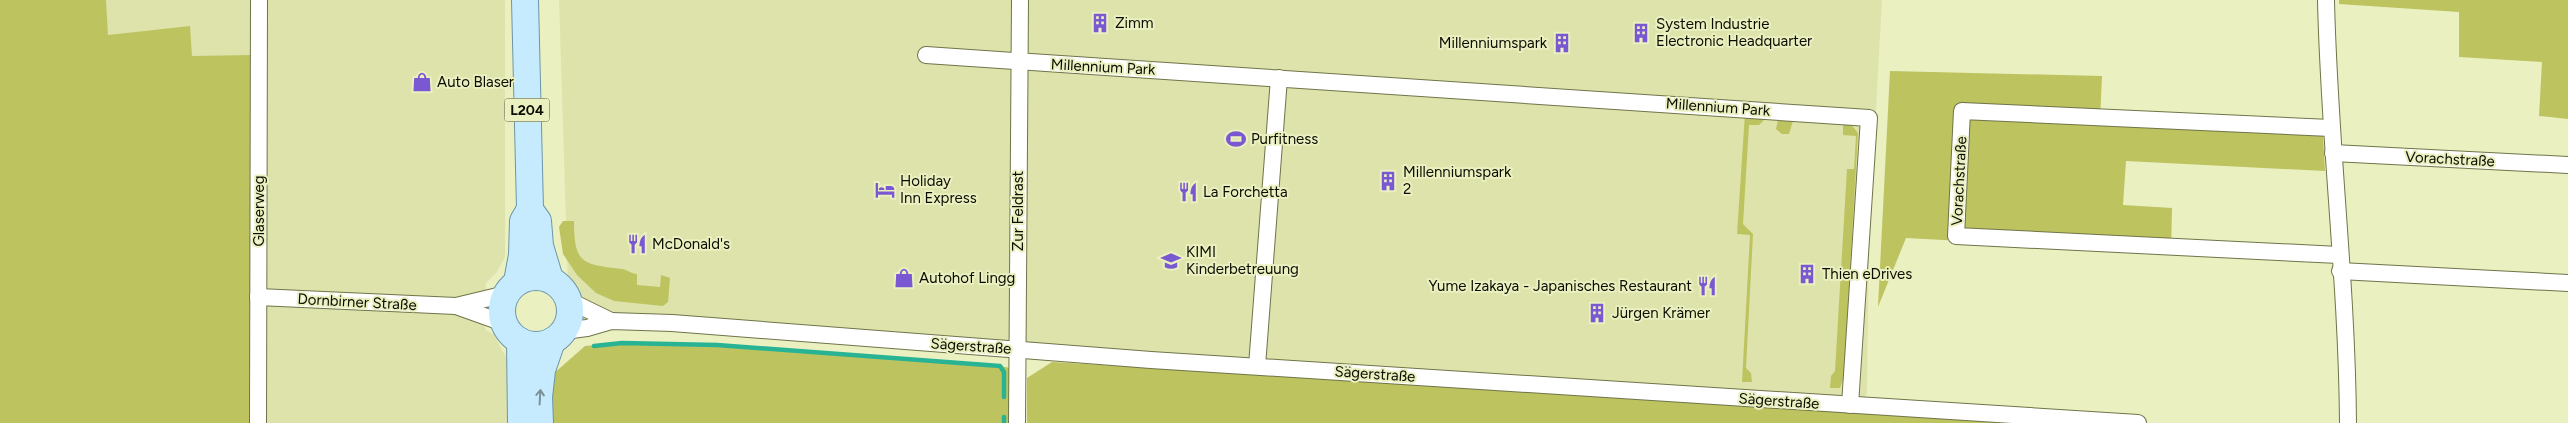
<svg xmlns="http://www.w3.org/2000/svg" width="2568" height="423" font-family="Figtree,sans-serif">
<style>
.built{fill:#dee3ac}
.green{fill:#bcc35f}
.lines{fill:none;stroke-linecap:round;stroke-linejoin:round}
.stream{stroke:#28b494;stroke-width:4.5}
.minor-casing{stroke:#707449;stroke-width:18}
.primary-casing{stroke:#6c95a6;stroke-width:28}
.minor{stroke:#fff;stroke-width:16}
.primary{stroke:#c6ebff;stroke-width:26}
.oneway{stroke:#7c9299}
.labels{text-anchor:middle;stroke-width:4;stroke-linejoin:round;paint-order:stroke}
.shield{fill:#ebf0c0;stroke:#4f513a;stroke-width:1}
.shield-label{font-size:14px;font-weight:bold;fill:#0c0d01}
.poi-label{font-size:15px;fill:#0c0d01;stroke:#ebf0c0;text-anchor:start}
.street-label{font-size:15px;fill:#0c0d01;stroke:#ebf0c0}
</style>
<rect width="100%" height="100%" fill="#ebf0c0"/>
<g class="built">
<polygon points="0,0 505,0 505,257 497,272 486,283 484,325 486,330 494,335 513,370 509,423 95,423"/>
<polygon points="559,0 1882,0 1869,235 1867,393 1859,408 569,318"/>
</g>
<g class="green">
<polygon points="0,0 106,0 108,35 190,26 192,56 252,55 257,423 0,423"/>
<polygon points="2339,0 2568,0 2568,119 2539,116 2542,62 2459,57 2459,12 2339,4"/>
<polygon points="1890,71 2102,76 2100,120 2323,135 2325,171 2126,161 2123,205 2172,208 2171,252 1906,238 1878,307"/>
<polygon points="1745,113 1763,117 1764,120 1759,125 1749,125 1743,224 1753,234 1746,368 1751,373 1752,382 1742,382 1750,235 1737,234"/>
<polygon points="1778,120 1848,121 1858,133 1844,376 1840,388 1830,388 1831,376 1835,371 1847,169 1854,169 1856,136 1843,135 1843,125 1793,121 1789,134 1782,134 1776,129"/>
<path d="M563,221h11c0,44 9,43 48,48 6,1 10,5 15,5v11l23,2 1,-12 9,3 -2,24 -5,4 -49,-5 -18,-8 -19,-18 -14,-21 -4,-27z"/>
<polygon points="622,343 717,345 1000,366 1010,368 1010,423 547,423 552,375 585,346"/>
<polygon points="1052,362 2058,423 1027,423 1027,378"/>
</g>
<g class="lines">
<g class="stream">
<polyline points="594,346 622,343 717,345 1000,366 1004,372 1004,397"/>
<polyline points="1004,417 1004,423"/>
</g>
<defs>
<g id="minor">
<path d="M2326,0c3,141 21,282 22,423"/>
<polyline points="926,55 1869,118 1850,405"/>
<polyline points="2331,128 1962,111 1956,236 2339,255"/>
<polyline points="2333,153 2568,165"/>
<polyline points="2340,271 2568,283"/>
<polyline points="258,297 456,306 498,321 504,325"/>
<polyline points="568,300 611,321"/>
<polyline points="456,306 506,294"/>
<polyline points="564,331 587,328 611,321 672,323 1151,360 2138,423"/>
<polyline points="1257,366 1279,78"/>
<polyline points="258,423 259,0"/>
<polyline points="1017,423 1020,0"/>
</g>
<g id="primary">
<polyline points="533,214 538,221 540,246 550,279"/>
<circle cx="536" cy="311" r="34"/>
<polyline points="517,282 522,255 523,221 530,209 525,0"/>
<polyline points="520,341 521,423"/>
<polyline points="540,423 539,397 542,370 552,341"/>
</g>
</defs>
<use href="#minor" class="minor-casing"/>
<use href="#primary" class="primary-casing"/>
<use href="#minor" class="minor"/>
<use href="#primary" class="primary"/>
</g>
<defs><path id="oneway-shaft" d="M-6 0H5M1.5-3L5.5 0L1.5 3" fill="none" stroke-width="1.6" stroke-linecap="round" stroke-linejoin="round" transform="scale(1.25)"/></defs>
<use class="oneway" href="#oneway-shaft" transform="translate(540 397) rotate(-87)"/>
<defs>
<symbol id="building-bare" viewBox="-9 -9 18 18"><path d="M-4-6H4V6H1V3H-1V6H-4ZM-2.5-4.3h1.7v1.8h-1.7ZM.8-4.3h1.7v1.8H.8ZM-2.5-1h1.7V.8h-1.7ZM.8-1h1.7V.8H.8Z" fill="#7a58d2" stroke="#ebf0c0" stroke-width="2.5" paint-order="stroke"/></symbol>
<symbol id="shop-bare" viewBox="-9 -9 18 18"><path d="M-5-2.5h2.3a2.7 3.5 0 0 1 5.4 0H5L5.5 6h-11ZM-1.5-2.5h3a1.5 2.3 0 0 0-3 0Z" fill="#7a58d2" stroke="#ebf0c0" stroke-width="2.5" paint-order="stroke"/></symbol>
<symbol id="stadium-bare" viewBox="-9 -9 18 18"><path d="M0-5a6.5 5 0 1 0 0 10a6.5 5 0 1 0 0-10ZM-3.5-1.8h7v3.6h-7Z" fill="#7a58d2" stroke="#ebf0c0" stroke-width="2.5" paint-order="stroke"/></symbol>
<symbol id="hotel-bare" viewBox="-9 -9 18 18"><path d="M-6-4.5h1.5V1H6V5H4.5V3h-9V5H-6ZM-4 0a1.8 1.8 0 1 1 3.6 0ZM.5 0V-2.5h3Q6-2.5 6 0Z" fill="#7a58d2" stroke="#ebf0c0" stroke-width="2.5" paint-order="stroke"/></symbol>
<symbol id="restaurant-bare" viewBox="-9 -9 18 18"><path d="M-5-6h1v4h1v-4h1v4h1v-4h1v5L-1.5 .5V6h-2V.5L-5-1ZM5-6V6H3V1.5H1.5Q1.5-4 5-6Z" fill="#7a58d2" stroke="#ebf0c0" stroke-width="2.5" paint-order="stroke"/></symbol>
<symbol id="school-bare" viewBox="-9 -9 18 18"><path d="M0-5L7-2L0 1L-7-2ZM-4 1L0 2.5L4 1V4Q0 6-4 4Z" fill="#7a58d2" stroke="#ebf0c0" stroke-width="2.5" paint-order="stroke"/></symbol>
</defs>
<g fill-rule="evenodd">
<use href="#building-bare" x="1086" y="9" width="28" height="28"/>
<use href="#building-bare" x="1627" y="19" width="28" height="28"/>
<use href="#building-bare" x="1548" y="29" width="28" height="28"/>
<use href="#shop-bare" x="408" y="68" width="28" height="28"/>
<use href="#stadium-bare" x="1222" y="125" width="28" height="28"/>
<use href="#building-bare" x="1374" y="167" width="28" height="28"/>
<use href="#hotel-bare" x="871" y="176" width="28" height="28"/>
<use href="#restaurant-bare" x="1174" y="178" width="28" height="28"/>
<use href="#restaurant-bare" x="623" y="230" width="28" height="28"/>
<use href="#school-bare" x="1157" y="247" width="28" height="28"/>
<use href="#building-bare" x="1793" y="260" width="28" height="28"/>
<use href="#shop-bare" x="890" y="264" width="28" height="28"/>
<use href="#restaurant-bare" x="1693" y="272" width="28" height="28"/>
<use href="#building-bare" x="1583" y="299" width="28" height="28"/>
</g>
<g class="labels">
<rect class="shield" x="504.5" y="98.5" width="45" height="23" rx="4"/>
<g class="shield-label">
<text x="527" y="115">L204</text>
</g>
<g class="poi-label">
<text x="1115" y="28">Zimm</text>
<text x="1656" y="29">System Industrie<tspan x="1656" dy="17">Electronic Headquarter</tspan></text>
<text x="1547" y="48" text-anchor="end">Millenniumspark</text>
<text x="437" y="87">Auto Blaser</text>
<text x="1251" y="144">Purfitness</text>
<text x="1403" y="177">Millenniumspark<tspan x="1403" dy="17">2</tspan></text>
<text x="900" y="186">Holiday<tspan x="900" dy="17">Inn Express</tspan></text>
<text x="1203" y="197">La Forchetta</text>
<text x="652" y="249">McDonald's</text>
<text x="1186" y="257">KIMI<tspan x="1186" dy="17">Kinderbetreuung</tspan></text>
<text x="1822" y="279">Thien eDrives</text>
<text x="919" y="283">Autohof Lingg</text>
<text x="1692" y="291" text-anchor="end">Yume Izakaya - Japanisches Restaurant</text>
<text x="1612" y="318">Jürgen Krämer</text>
</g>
<g class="street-label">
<text transform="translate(1103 67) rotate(3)" y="5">Millennium Park</text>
<text transform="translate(1718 107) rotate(4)" y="5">Millennium Park</text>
<text transform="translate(2450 159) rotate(3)" y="5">Vorachstraße</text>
<text transform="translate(1959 181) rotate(-87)" y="5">Vorachstraße</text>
<text transform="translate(259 211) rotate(-90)" y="5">Glaserweg</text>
<text transform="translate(1018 211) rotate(-90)" y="5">Zur Feldrast</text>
<text transform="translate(357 302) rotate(3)" y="5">Dornbirner Straße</text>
<text transform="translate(971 346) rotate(4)" y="5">Sägerstraße</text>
<text transform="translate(1375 374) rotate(4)" y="5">Sägerstraße</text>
<text transform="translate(1779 401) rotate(4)" y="5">Sägerstraße</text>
</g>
</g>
</svg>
